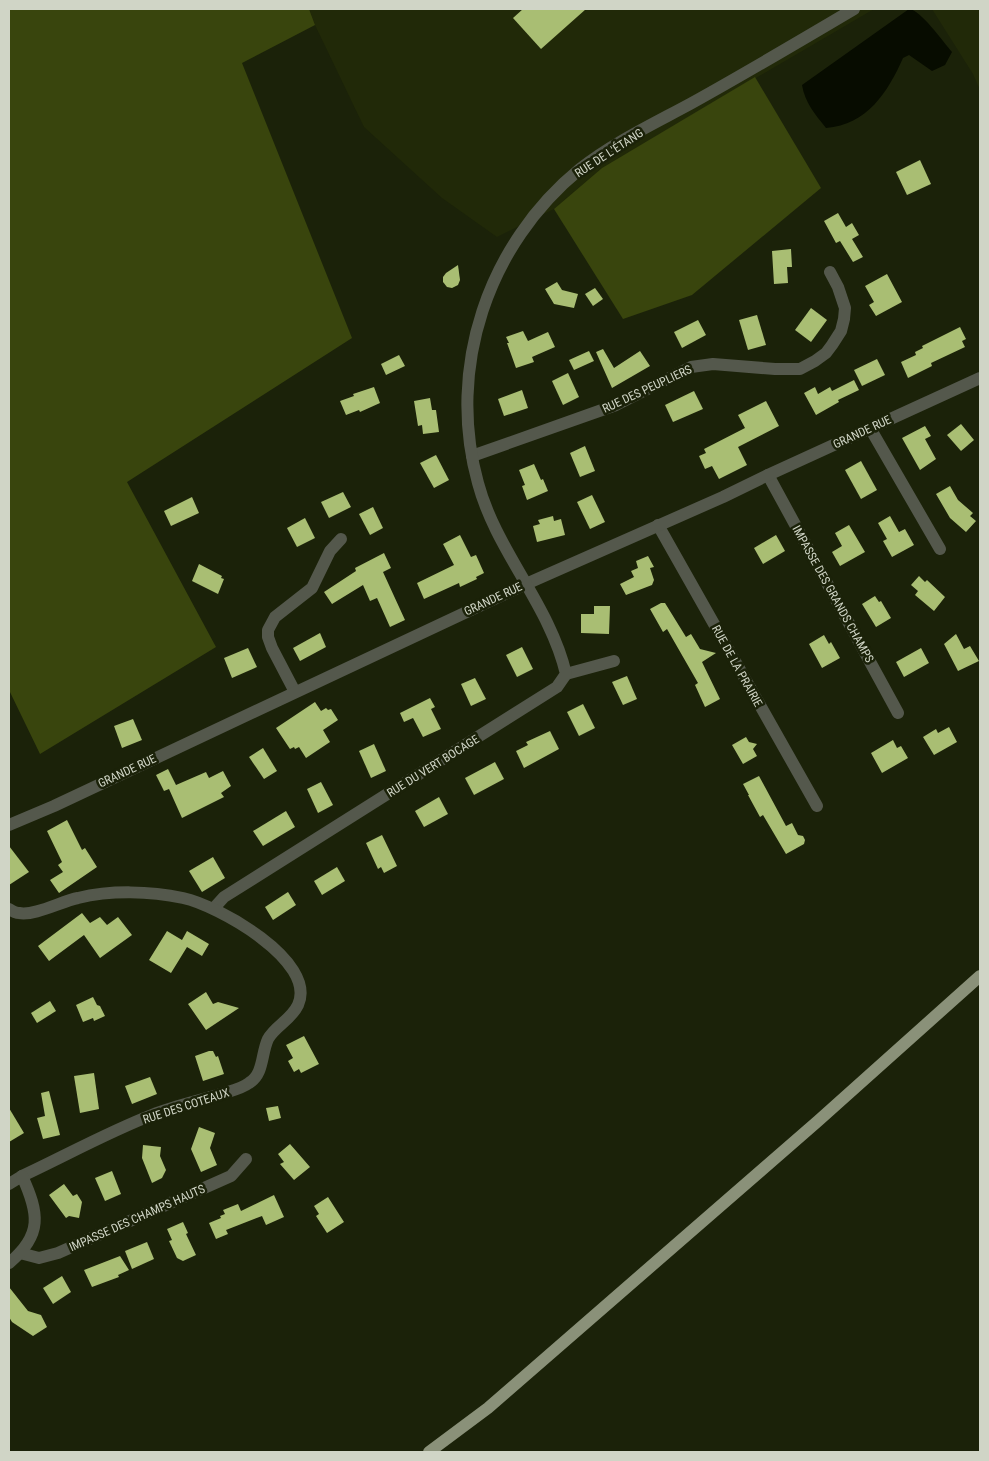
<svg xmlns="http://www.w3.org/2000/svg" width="989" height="1461" font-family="'Roboto Condensed',sans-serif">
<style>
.built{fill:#212908}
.green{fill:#39450d}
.water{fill:#070c00}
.building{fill:#a9be73}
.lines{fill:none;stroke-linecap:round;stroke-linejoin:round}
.minor{stroke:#54584c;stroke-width:12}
.major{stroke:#8a9179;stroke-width:12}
.labels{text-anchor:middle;stroke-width:5;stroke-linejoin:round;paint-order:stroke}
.street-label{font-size:12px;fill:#d0d5c6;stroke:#1b2209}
</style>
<rect width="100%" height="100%" fill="#1b2209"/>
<g class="built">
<polygon points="309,9 874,9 602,168 554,209 497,237 442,198 364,127 315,25"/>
<polygon points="932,9 980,9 980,90 973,74"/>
</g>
<g class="green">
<polygon points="9,9 309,9 315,25 242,63 352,338 127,482 216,647 40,754 9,690"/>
<polygon points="755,77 821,188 692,295 623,319 554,209 602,168"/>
</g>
<path class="water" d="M909,9c11,0 35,34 43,43l-7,13 -13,6 -23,-16 -6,3c-15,34 -36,67 -77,70 -11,-14 -21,-25 -24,-43z"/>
<g class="building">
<polygon points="523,9 586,9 541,49 513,18"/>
<polygon points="920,160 931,184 907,195 896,172"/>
<polygon points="838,213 846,227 852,223 859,235 852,239 863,257 853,262 840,241 836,243 824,221"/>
<polygon points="791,249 792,267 787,267 788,283 774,284 772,251"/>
<polygon points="458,265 460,280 458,285 452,288 447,287 443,282 443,277 446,273"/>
<polygon points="887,274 902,302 876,316 869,305 874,302 865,286"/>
<polygon points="557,282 562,290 578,294 574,308 554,304 545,289"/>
<polygon points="595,288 603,299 593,306 585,294"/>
<polygon points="811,308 827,320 811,342 795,330"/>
<polygon points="757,315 766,345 748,350 739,320"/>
<polygon points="698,320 706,335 682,348 674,332"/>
<polygon points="960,327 966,339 962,341 965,347 931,363 932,366 908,378 901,362 916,355 915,352 923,348 922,346"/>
<polygon points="523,331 528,341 548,332 555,347 532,357 534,362 516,368 507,343 509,343 506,337"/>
<polygon points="603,349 614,368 640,351 650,366 612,388 596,352"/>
<polygon points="589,351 594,361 574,370 569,360"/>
<polygon points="399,355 405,366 386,375 381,364"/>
<polygon points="877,359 885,375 862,386 854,370"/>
<polygon points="568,373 579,397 563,405 552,381"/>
<polygon points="854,380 859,390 838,400 839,402 816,415 804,393 815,387 818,394 830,387 832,391"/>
<polygon points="374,387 380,403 360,412 359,410 346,415 340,401 354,396 353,394"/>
<polygon points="522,390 528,408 504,416 498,399"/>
<polygon points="694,391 703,409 673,422 665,405"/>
<polygon points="430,398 432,410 436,410 439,432 423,434 422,425 418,426 414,401"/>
<polygon points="766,401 779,426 738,447 747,465 719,479 712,466 705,469 699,456 706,453 704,449 745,428 738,415"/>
<polygon points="961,424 974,440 961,451 947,435"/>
<polygon points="925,426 931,436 925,439 936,459 920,470 902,438"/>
<polygon points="585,446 595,471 580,477 570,453"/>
<polygon points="436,455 449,480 434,488 420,463"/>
<polygon points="861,461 877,490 861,499 845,470"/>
<polygon points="534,464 541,480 543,479 548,491 527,500 522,486 525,485 519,470"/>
<polygon points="950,486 958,500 973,513 970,516 976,521 966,532 950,518 936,494"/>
<polygon points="343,492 351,507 329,518 321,502"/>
<polygon points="592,495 605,522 590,529 577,502"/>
<polygon points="192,497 199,513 171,526 164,511"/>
<polygon points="373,507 383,528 370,535 359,514"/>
<polygon points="553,516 554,521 561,519 565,535 537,542 533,526 540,524 538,520"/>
<polygon points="890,516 899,532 905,529 914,545 892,557 883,541 887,539 878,523"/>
<polygon points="305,518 315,538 297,547 287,528"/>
<polygon points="849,525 865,552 840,566 832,552 842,546 835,533"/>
<polygon points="460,535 471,557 476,555 484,573 476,577 477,579 460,587 459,583 424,599 417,583 454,565 443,544"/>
<polygon points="776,535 785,551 763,564 754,548"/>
<polygon points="384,553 391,568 383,572 405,620 390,627 377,598 370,601 363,585 332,604 324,592 356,571 355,568"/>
<polygon points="648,556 654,567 650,568 654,580 652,585 626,595 620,584 634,577 631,571 638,568 636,561"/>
<polygon points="199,564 222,576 221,578 224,579 218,594 192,581"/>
<polygon points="919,576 925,582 927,580 945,597 934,611 915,595 918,591 911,585"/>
<polygon points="875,596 879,602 881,601 891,618 876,627 862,604"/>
<polygon points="661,603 665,603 686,637 691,634 700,649 716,653 702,662 720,699 705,707 695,685 698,683 667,629 663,632 650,609"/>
<polygon points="594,606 610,606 609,634 581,633 581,614 594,614"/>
<polygon points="320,633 326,647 300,661 293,648"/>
<polygon points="956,634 964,649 970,646 979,661 958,671 944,644"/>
<polygon points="824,635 829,644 831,642 840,658 822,668 809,644"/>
<polygon points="522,647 533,669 517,677 506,655"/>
<polygon points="248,648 257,667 232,678 224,658"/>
<polygon points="921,648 929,663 904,677 896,662"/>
<polygon points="627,676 637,699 623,705 612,682"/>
<polygon points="475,678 486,699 471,706 461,684"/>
<polygon points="430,698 435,707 431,709 441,729 423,737 413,718 404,722 400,713"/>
<polygon points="315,702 321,711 326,708 328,710 331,709 338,720 323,730 330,742 306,758 299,747 295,749 294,747 290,749 276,728"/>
<polygon points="583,704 595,728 579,736 567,712"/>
<polygon points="133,719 142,740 122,748 114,726"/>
<polygon points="949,727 957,742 934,755 923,737 936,729 938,733"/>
<polygon points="550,731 559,749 524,768 516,751 528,745 526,742"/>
<polygon points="746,737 749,742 757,744 753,749 757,756 743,764 732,745"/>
<polygon points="893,740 897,748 901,746 908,758 882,773 871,753"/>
<polygon points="374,744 386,771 371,778 359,751"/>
<polygon points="263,748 277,771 264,779 249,757"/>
<polygon points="495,762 504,779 474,795 465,778"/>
<polygon points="168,769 176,785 206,772 209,778 223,771 231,786 221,793 224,797 182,818 169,789 164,791 156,775"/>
<polygon points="759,776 786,826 792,823 798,835 803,836 805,840 804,844 786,854 763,815 760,817 748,795 749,795 743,784"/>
<polygon points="321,782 333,805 318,813 307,789"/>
<polygon points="439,797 448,814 424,827 415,811"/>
<polygon points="286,811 295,827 263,846 253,831"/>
<polygon points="67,820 82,850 85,848 97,867 59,893 50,880 63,872 58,865 62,862 47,831"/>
<polygon points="382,835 397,866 384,873 381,867 378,869 366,843"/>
<polygon points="9,846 29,872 9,885"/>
<polygon points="213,857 225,878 202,892 189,871"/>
<polygon points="337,867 345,881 322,895 314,881"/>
<polygon points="288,892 296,905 273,920 265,907"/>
<polygon points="82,913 90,923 100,917 107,925 118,917 132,935 100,958 84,935 49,961 38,946"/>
<polygon points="167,931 182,940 187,931 209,944 202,956 187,947 171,973 149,960"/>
<polygon points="206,992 213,1004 218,1002 239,1008 206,1030 188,1004"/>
<polygon points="93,997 97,1005 100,1006 105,1016 94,1021 93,1018 83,1022 76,1005"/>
<polygon points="50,1001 56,1011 37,1023 31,1013"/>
<polygon points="304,1036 319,1064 301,1073 299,1069 294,1072 288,1061 293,1058 286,1045"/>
<polygon points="209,1051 213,1051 216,1057 218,1056 224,1074 203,1081 195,1056"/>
<polygon points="94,1073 99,1109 80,1113 74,1076"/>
<polygon points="150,1077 157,1094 132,1104 125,1086"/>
<polygon points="49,1091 60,1135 43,1139 37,1118 45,1116 41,1093"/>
<polygon points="278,1106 281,1118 269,1121 266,1108"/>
<polygon points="9,1108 24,1133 9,1142"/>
<polygon points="199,1127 215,1133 210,1148 217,1165 201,1172 191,1149"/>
<polygon points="290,1144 310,1167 294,1180 280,1164 284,1162 278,1154"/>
<polygon points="143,1145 161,1147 160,1156 166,1170 162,1178 152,1183 142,1158"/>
<polygon points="112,1171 121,1194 105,1201 95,1178"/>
<polygon points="64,1184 73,1196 77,1194 82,1202 79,1218 69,1216 66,1218 49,1195"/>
<polygon points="274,1195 284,1217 266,1225 262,1216 226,1230 228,1234 216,1239 209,1223 221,1218 220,1216 225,1214 223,1210 238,1204 241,1211"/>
<polygon points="328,1197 344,1222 327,1233 316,1216 319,1214 314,1206"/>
<polygon points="183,1222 188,1233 186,1234 196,1255 183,1261 177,1258 169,1241 172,1240 167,1229"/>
<polygon points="147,1242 154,1259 132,1269 125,1251"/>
<polygon points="120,1256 129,1270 118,1275 119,1277 92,1287 84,1270"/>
<polygon points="62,1276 71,1292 53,1304 43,1288"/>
<polygon points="9,1287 28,1311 41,1315 47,1327 33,1336 12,1322 9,1317"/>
</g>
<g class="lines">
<g class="minor">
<polyline points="870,428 940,549"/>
<polyline points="472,456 616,405 691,367 713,364 775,369 800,369 815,361 826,353 832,345 841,331 844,319 845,308 838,287 830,272"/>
<polyline points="768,475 898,713"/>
<polyline points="658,525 817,806"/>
<polyline points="566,674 614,661"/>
<polyline points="295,692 272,648 268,637 268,630 275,617 312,588 330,551 341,539"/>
<polyline points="9,825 54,806 526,584 723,497 768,475 980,378"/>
<path d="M214,908l10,-11 333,-210 9,-13c-16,-69 -70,-123 -88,-191 -32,-115 10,-239 102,-314 33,-26 73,-45 110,-65 56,-31 110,-63 164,-95"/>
<path d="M9,909c3,2 7,4 10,4 16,3 43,-12 59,-15 33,-8 72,-7 105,0 34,7 135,63 115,107 -7,15 -23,21 -30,34 -7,15 -4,35 -19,44 -8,6 -19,8 -28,11 -23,7 -47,12 -69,21 -44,17 -87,41 -130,61l-13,8"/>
<polyline points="20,1253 39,1258 58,1253 231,1176 246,1159"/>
<path d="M9,1263c34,-28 30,-50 13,-87"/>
</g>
<polyline class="major" points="429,1452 488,1408 818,1121 980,976"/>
</g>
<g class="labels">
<g class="street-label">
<text transform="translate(609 153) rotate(-33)" y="4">RUE DE L'ÉTANG</text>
<text transform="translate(647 389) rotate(-25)" y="4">RUE DES PEUPLIERS</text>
<text transform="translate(862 432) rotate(-25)" y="4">GRANDE RUE</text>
<text transform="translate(833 594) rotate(61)" y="4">IMPASSE DES GRANDS CHAMPS</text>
<text transform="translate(493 599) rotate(-25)" y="4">GRANDE RUE</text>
<text transform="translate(737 666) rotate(61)" y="4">RUE DE LA PRAIRIE</text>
<text transform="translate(433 766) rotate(-32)" y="4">RUE DU VERT BOCAGE</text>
<text transform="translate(127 771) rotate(-25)" y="4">GRANDE RUE</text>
<text transform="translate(186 1106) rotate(-18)" y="4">RUE DES COTEAUX</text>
<text transform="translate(137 1218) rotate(-24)" y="4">IMPASSE DES CHAMPS HAUTS</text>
</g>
</g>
<rect width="989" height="1461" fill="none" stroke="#d0d5c6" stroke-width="20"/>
</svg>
